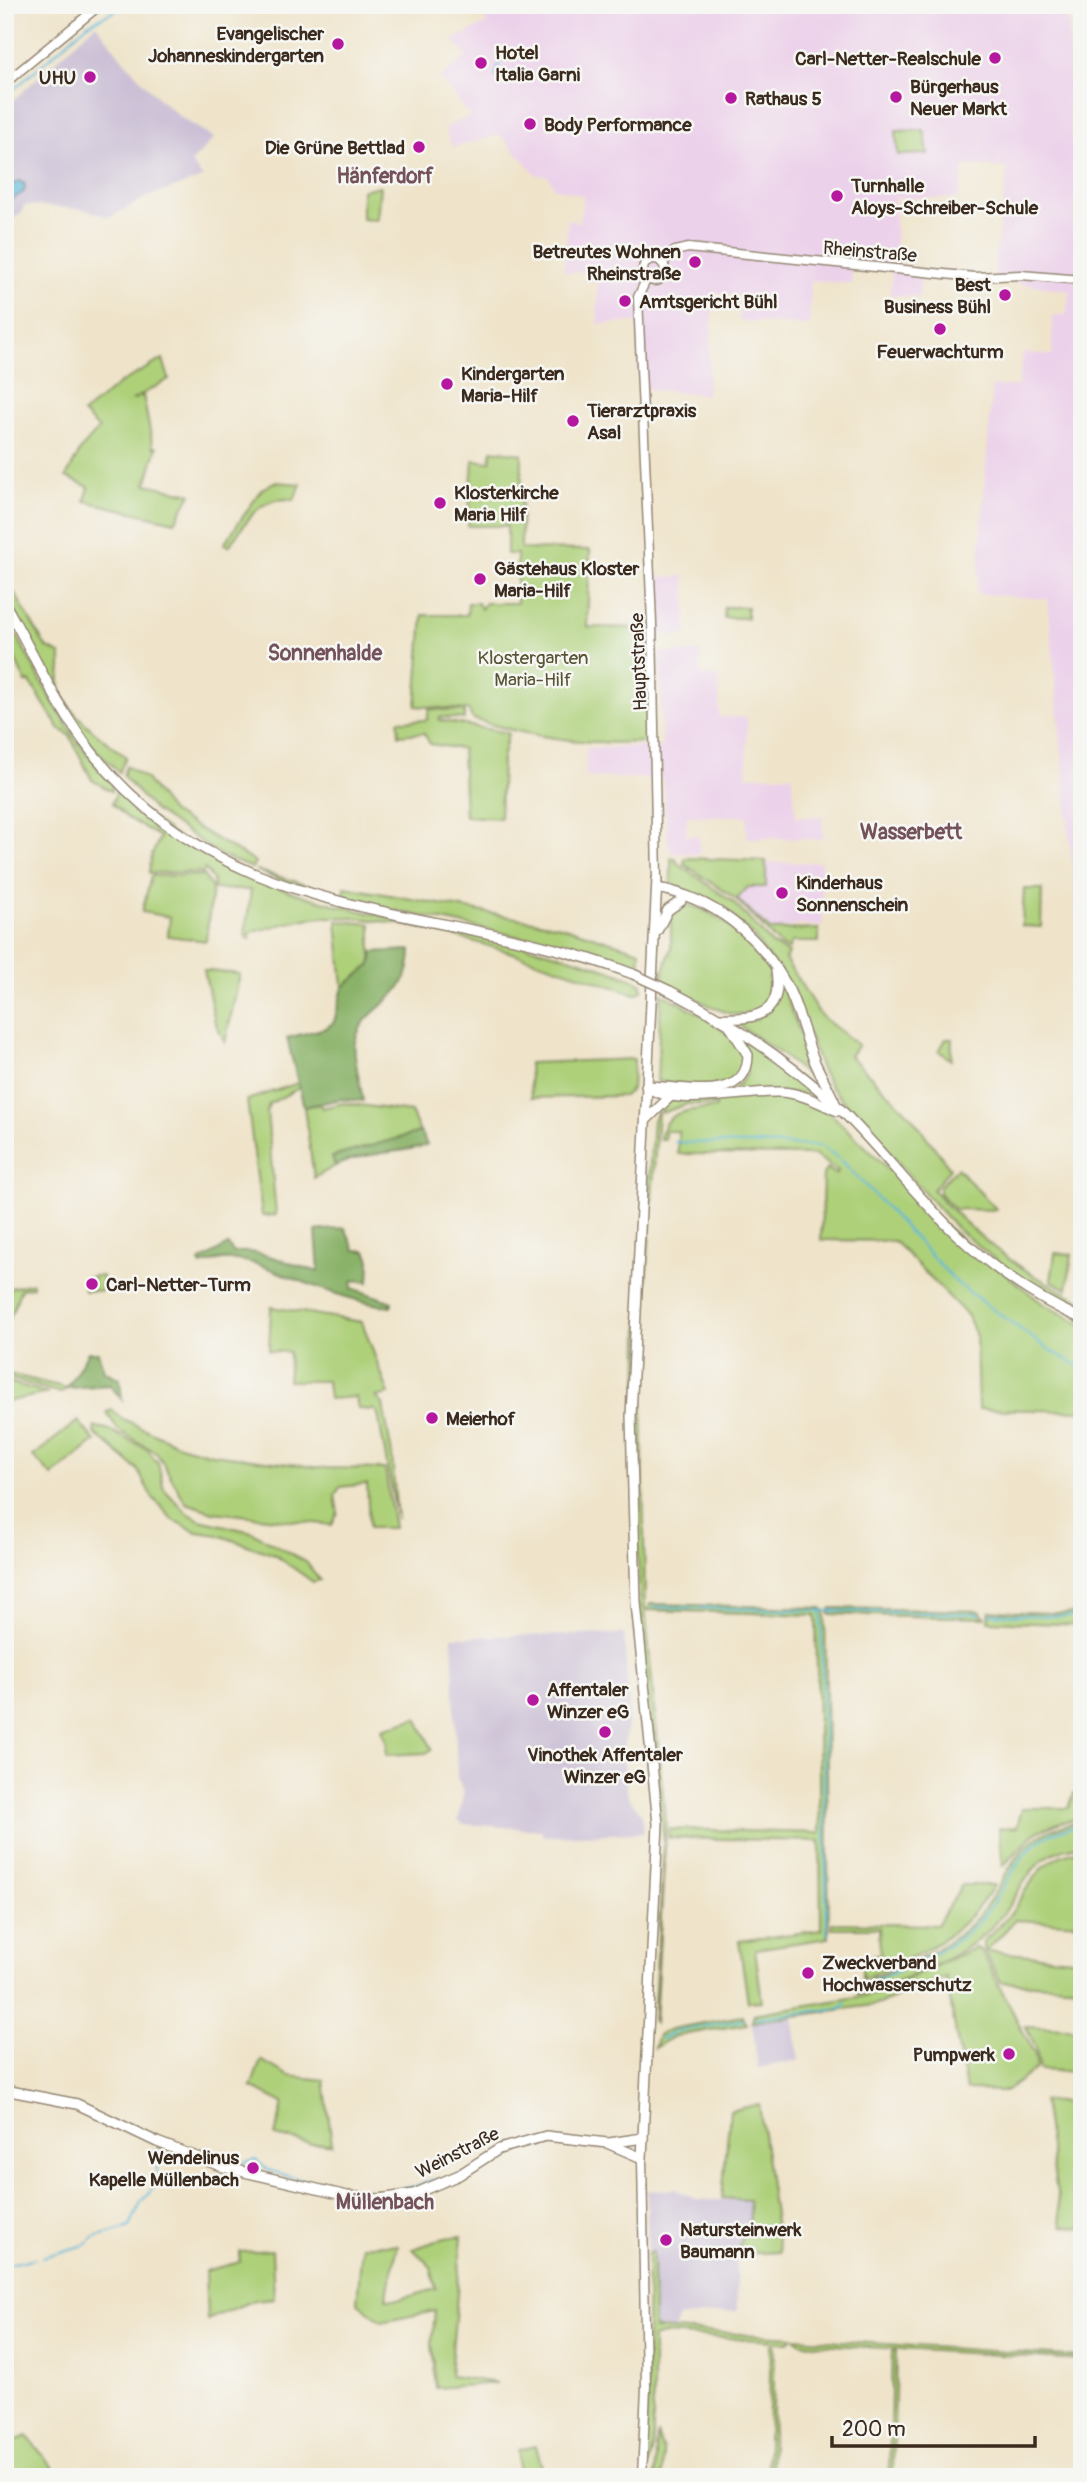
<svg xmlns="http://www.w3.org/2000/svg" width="1087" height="2482" font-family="Pangolin,sans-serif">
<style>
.built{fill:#ecd1ea}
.industrial{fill:#cbbfd5}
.green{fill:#add079;stroke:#747d4c;stroke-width:2}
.forest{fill:#8ab269;stroke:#626e44;stroke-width:2}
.water{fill:#5cb7da;stroke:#4c707c;stroke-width:2}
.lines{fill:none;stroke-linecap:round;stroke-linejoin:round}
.stream{stroke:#5cb7da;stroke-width:2}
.tertiary-casing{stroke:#958774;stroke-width:11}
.secondary-casing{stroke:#958774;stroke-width:12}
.tertiary{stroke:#fff;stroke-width:8}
.secondary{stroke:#fff;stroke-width:9}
.secondary-bridge-casing{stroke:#958774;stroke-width:12;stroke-linecap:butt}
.secondary-bridge{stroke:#fff;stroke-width:9}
.poi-dot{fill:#b5179e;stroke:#f6f6f2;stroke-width:2.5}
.labels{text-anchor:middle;stroke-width:5;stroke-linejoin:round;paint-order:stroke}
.poi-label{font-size:19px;font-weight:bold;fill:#3b2a1e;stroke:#f6f6f2;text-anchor:start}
.street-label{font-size:19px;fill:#3b2a1e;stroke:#f6f6f2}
.park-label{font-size:19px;fill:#585435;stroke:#f6f6f2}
.neighbourhood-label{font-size:21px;font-weight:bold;fill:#74525c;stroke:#f6f6f2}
</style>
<rect width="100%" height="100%" fill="#f6f6f2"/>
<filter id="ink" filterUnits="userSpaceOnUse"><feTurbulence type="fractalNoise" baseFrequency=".0143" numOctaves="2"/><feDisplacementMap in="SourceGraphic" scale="14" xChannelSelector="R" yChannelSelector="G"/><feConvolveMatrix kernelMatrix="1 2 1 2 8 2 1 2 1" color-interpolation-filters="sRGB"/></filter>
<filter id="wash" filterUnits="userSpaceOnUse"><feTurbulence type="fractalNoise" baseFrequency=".00686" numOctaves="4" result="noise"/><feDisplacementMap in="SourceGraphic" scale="28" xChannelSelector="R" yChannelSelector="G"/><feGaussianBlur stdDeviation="1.57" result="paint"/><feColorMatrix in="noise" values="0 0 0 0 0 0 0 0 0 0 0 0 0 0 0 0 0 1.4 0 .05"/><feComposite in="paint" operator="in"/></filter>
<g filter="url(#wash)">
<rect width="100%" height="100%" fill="#efe4ca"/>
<g class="built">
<polygon points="480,5 933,5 934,11 923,13 995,9 996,5 1068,5 1071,139 1082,140 1082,975 1048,599 977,594 992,386 1018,386 1023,353 1052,355 1053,315 1066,315 1070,291 995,279 995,259 1008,168 964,165 959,198 894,198 897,265 921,268 919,297 890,295 892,271 852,267 852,284 811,280 809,326 739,321 740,296 714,292 707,395 639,388 637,322 598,324 597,281 586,281 586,272 564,272 568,219 579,223 584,196 555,188 548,176 537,175 500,135 452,147 445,128 471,116 440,78 467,57 453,40 487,23"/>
<polygon points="685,576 687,635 659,635 658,577"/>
<polygon points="700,652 700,676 719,676 719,717 747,717 747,776 792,775 796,817 822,816 823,839 747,838 747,816 687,816 686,835 699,836 699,854 671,853 667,837 663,779 585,777 587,748 662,746 660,653"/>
<polygon points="821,862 823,926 800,925 771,930 736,899 748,887 766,887 766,863"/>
</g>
<g class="industrial">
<polygon points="96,24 124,61 159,99 180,117 214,138 191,163 203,178 147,197 110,217 82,209 24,205 22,212 5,226 5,108"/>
<polygon points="624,1634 629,1710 623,1756 628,1796 642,1815 644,1833 543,1836 541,1830 463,1824 458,1820 464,1792 457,1778 452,1637"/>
<polygon points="793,2017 799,2060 758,2068 752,2022"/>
<polygon points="675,2189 698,2200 749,2200 750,2219 736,2254 737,2311 677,2318 675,2330 653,2329 653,2253 648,2253 647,2191"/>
</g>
<g class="green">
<polygon points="924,130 928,154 898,155 896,131"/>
<polygon points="380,186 377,220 362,219 362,190"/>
<polygon points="163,359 169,379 132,400 143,395 153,447 157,447 146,484 191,494 175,522 85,501 89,487 66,477 81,449 99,429 83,413 120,383"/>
<path d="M492,450l30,4 -1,95 69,1 -3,77 58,1 3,114c-62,3 -116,-4 -175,-23l-5,-9 -52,-4 7,-91h44l1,-12h10l3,6 4,-6h32v-49h-10v-28h-39l5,-66 17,2z"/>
<path d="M274,482l27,2 -7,16c-35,-6 -46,21 -65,46l-5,-2 38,-55z"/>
<path d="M5,577l41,70 14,7c4,12 -2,22 0,34 5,24 47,54 66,69l-7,15 -29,-28 -31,-48 -54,-99z"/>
<rect x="724" y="607" width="23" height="11"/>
<path d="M5,613c32,59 62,125 108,171l-2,7 -19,-11 -22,-44 -11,-8 -29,-46 -4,1 -21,-46z"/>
<polygon points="429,709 464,711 464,719 440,717 439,720 508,733 502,759 500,818 465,816 462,749 430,744 424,733 399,735 398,721 427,720"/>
<polygon points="126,766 146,779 171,812 255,862 252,868 222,856 154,810 123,776"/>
<path d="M118,788c144,146 338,120 515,191l9,5v6l-6,4c-96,-30 -210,-78 -312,-77 -24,0 -50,11 -74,15l-1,7 -4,-3 6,-46 -37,-1 -1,-9 -8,-11 -2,3 -54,1 3,-18 8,-18 -34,-20 -14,-14z"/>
<path d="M671,858l5,1 1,4 56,39 40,43 16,8 -4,6 36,57 37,29 -8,11 60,59 40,53 -17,22c46,50 87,82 149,111v13l-68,-39 -58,-47 -126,-142 -9,-17 -27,-74 -42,-61 -29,-26 -52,-23z"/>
<polygon points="685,858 766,861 766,887 748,887 737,899 770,930 819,929 819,942 791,942 789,949 781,946 736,899 684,864"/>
<path d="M256,870l88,26 1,-9 216,39 79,25 -1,19c-65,-22 -137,-38 -207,-52 -59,-12 -121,-22 -176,-48z"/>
<polygon points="203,875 212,888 206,941 168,936 170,917 142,912 151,876"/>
<polygon points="1024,889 1042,889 1041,927 1022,926"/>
<path d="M689,905c31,7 98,56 81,93 -6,15 -22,17 -36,16 -15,-1 -60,-27 -73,-34l10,-32v-37z"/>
<polygon points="337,921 371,924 371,965 343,987"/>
<polygon points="204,970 240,974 225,1043 215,1022"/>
<polygon points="781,983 812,1065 827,1092 782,1055 733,1021 757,1019"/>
<path d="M661,993c16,8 93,45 83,72 -2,6 -10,13 -14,18l-25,4 -48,-6z"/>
<polygon points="743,1038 825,1101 807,1094 732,1092 747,1075"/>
<polygon points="946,1039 952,1039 951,1060 939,1051"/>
<polygon points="634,1059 632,1089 624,1096 531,1098 529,1063"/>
<polygon points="298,1083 299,1088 269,1104 267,1111 276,1215 262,1216 247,1100"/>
<path d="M786,1094l44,19 62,59 41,44 109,87 40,21v87l-104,-2 -2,-73 -8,-20 -74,-75 -73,-1 2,-66 5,-6 8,7 2,-4 -24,-16 -136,-1v-23h-13v8h-5c4,-31 32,-29 56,-31v-3l-29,-1 -25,9 -2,-8 8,-5z"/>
<polygon points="344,1103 411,1112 420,1132 333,1157 335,1166 314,1178 304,1107 320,1104 322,1108"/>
<polygon points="658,1111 645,1304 643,1306 640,1303 653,1120"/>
<polygon points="957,1168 997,1210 955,1209 939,1193 939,1187"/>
<polygon points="1055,1253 1072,1254 1067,1289 1051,1281"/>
<polygon points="93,1276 102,1276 102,1291 84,1291 83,1278 90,1277 87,1288 93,1288"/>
<polygon points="33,1283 33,1287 21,1289 5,1331 10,1288"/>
<polygon points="271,1307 362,1322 389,1394 376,1397 383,1404 392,1455 397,1520 378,1414 375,1410 358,1409 356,1397 329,1399 327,1381 288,1381 289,1352 269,1351"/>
<polygon points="641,1316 645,1609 666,1828 655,2024 653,2022 664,1844 642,1640 637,1543 639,1317"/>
<polygon points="5,1373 67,1388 60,1393 5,1377"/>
<polygon points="5,1381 48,1393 5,1402"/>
<polygon points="112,1410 121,1418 179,1445 212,1454 321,1468 385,1469 394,1528 369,1528 367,1484 340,1487 335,1495 338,1513 332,1525 213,1512 186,1503 157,1453 118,1430 107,1412"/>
<polygon points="78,1421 95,1441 52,1476 33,1456"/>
<polygon points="95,1427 107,1429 147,1449 158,1463 164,1489 186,1512 200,1520 252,1532 306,1562 320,1580 313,1582 275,1555 218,1535 197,1532 173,1520 152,1497 137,1469 94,1433"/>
<polygon points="650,1604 822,1608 825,1611 829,1938 755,1949 762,2001 748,2002 739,1941 821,1930 820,1841 669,1838 669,1829 820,1833 816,1615 648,1610"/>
<polygon points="831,1608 980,1611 985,1618 829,1614"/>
<polygon points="990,1611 1082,1614 1082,1625 988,1621"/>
<polygon points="417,1718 432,1749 426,1753 386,1755 387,1743 382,1729"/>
<polygon points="1074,1793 1082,1793 1082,1818 1061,1822 1036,1832 1003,1866 999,1828 1017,1827 1022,1808 1069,1808"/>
<path d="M1082,1822v24c-57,3 -59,54 -95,86 -36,31 -84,48 -129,62l-2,-8c35,-18 73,-28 105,-53 51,-41 42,-101 121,-111z"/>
<path d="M1082,1850v74l-67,-4 -29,31 96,9v27l-81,-5 -16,-30 -2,-11c10,-9 20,-17 28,-28 20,-30 31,-58 71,-63z"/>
<path d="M962,1885h32c-33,54 -75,70 -132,94v-22l18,-2 -1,-27h-47v-5l105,2z"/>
<polygon points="974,1948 981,1950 1035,2055 1037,2068 1006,2091 966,2090 946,1977 880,2004 752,2022 754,2014 875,1994"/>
<polygon points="742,2016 747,2024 675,2036 654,2048 658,2035 671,2029"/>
<polygon points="1025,2026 1082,2029 1082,2072 1040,2070 1036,2048"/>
<polygon points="261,2060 289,2076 324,2080 332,2144 311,2144 275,2136 283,2103 251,2087"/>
<polygon points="1043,2101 1082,2104 1082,2228 1062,2226"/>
<polygon points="759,2104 779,2252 736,2254 750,2219 749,2200 722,2198 730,2111"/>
<polygon points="462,2236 450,2376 497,2383 436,2388 432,2343 435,2311 382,2322 357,2302 362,2245 398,2245 386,2299 400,2299 436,2289 431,2267 413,2249 445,2238"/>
<polygon points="272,2250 274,2298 254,2300 207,2320 205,2271 240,2262 240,2252"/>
<polygon points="653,2252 654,2329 792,2337 789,2342 663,2334 653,2337 653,2448 649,2465 646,2463 648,2253"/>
<polygon points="795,2338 1082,2357 1082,2360 801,2343"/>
<polygon points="771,2344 775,2344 771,2475 889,2476 892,2351 896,2351 893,2477 767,2477"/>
<polygon points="657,2433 663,2452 662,2477 655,2477"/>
<polygon points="27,2436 55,2470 37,2476 5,2477 5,2445"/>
<polygon points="536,2446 543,2471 518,2476 518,2450"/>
</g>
<g class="forest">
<path d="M411,950c-1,56 -44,49 -56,91 -3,12 6,46 8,60l-22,-2 -37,8 -17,-69 39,-10 8,-6 9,-35 28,-22 2,-13z"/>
<path d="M420,1132l7,13c-34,10 -57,5 -92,21l-3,-9z"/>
<path d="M345,1228l10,22 11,1 4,9 -1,22 -16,-2 -1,8 40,14 -1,5c-30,-4 -58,-14 -85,-24 -38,-13 -64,-33 -105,-18l-2,-3 29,-17 6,8c23,-6 60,13 85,19l-3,-41z"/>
<polygon points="88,1352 98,1352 104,1371 120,1379 122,1400 110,1385 67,1388"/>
</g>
<polygon class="water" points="19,181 25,184 24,192 7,202 5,189"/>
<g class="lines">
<g class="stream">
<polyline points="495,77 503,53"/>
<polyline points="5,97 88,24 127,5"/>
<polyline points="675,1142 822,1146 842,1161 958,1284 1045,1347 1082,1368"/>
<polyline points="654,1607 980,1614"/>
<polyline points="821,1610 827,1936"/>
<polyline points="991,1614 1082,1617"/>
<path d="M858,1990c12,-10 30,-14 44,-21 24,-10 50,-23 70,-41 43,-39 40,-95 110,-102"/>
<polyline points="755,2018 841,2008 846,2003"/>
<polyline points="661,2039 676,2031 743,2020"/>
<polyline points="175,2144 195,2151"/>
<polyline points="201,2153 218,2159"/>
<polyline points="224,2160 236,2162"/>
<polyline points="243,2162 256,2160 268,2170 316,2184"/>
<path d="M335,2189c36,6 68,3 102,-10"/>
<polyline points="42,2257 85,2245 95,2237 130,2227 141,2202 155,2186 159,2149"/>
<polyline points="5,2265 36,2258"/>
</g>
</g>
</g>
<g filter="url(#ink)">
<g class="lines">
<defs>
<g id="tertiary">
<polyline points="5,83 100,5"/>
<circle cx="654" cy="270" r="11"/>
<polyline points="662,263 675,251 688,248 974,277 1021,275 1082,280"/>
<polyline points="647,278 638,297 652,623 657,879"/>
<polyline points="642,2158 646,2387 642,2477"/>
</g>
<g id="secondary">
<path d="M5,604c28,48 51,103 86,147 143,181 348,148 542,223"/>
<path d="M657,888c56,10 102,47 129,96 13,24 18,51 28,76 6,15 15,28 21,43"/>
<polyline points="657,931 668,910 681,901"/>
<path d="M670,991c60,31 116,68 166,114 42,40 77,88 119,128 37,35 80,65 127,86"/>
<path d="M721,1018c36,2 62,-4 55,-47"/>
<path d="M646,1086c28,23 101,4 135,6 20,1 38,11 57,19"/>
<path d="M648,1086c32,0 100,19 100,-31l-17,-27"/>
<polyline points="646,1120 672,1095"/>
<polyline points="5,2090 77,2104 157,2142 223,2167 347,2196 379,2199 414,2194 459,2175 499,2149 546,2136 607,2143 642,2158 658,1824 636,1603 631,1416 657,879"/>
<polyline points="609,2143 643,2138"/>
</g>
</defs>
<use href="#tertiary" class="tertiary-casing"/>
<use href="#secondary" class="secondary-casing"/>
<use href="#tertiary" class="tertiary"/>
<use href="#secondary" class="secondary"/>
<defs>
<polyline id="secondary-bridge" points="633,974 670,991"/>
</defs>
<use href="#secondary-bridge" class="secondary-bridge-casing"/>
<use href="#secondary-bridge" class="secondary-bridge"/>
</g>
</g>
<g class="poi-dot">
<circle cx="338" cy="44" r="7"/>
<circle cx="995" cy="58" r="7"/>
<circle cx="481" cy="63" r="7"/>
<circle cx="90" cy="77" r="7"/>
<circle cx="896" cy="97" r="7"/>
<circle cx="731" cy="98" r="7"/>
<circle cx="530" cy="124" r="7"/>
<circle cx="419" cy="147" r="7"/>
<circle cx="837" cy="196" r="7"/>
<circle cx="695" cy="262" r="7"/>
<circle cx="1005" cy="295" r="7"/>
<circle cx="625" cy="301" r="7"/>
<circle cx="940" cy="329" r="7"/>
<circle cx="447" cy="384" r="7"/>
<circle cx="573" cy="421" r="7"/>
<circle cx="440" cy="503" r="7"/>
<circle cx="480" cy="579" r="7"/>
<circle cx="782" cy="893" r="7"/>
<circle cx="92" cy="1284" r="7"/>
<circle cx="432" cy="1418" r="7"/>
<circle cx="533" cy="1700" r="7"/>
<circle cx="605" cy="1732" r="7"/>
<circle cx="808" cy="1973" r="7"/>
<circle cx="1009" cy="2054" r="7"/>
<circle cx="253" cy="2168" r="7"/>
<circle cx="666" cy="2240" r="7"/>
</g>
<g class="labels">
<g class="poi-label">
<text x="324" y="40" text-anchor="end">Evangelischer<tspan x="324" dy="22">Johanneskindergarten</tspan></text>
<text x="495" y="59">Hotel<tspan x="495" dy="22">Italia Garni</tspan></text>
<text x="981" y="65" text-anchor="end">Carl-Netter-Realschule</text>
<text x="76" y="84" text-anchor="end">UHU</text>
<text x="910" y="93">Bürgerhaus<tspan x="910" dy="22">Neuer Markt</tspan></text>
<text x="745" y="105">Rathaus 5</text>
<text x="544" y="131">Body Performance</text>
<text x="405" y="154" text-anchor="end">Die Grüne Bettlad</text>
<text x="851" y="192">Turnhalle<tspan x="851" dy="22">Aloys-Schreiber-Schule</tspan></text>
<text x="681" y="258" text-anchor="end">Betreutes Wohnen<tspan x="681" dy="22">Rheinstraße</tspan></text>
<text x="991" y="291" text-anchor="end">Best<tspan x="991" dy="22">Business Bühl</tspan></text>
<text x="639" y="308">Amtsgericht Bühl</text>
<text x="940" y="358" text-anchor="middle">Feuerwachturm</text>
<text x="461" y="380">Kindergarten<tspan x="461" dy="22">Maria-Hilf</tspan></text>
<text x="587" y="417">Tierarztpraxis<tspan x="587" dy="22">Asal</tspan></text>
<text x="454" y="499">Klosterkirche<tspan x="454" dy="22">Maria Hilf</tspan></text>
<text x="494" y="575">Gästehaus Kloster<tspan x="494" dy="22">Maria-Hilf</tspan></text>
<text x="796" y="889">Kinderhaus<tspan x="796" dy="22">Sonnenschein</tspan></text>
<text x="106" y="1291">Carl-Netter-Turm</text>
<text x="446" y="1425">Meierhof</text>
<text x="547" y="1696">Affentaler<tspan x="547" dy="22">Winzer eG</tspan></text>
<text x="605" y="1761" text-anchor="middle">Vinothek Affentaler<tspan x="605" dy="22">Winzer eG</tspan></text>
<text x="822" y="1969">Zweckverband<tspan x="822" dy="22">Hochwasserschutz</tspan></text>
<text x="995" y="2061" text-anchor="end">Pumpwerk</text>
<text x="239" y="2164" text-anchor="end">Wendelinus<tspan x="239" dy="22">Kapelle Müllenbach</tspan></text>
<text x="680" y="2236">Natursteinwerk<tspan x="680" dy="22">Baumann</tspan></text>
</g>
<g class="street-label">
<text transform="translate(870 251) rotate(5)" y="7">Rheinstraße</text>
<text transform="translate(638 662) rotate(-92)" y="7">Hauptstraße</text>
<text transform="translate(457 2152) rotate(-27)" y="7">Weinstraße</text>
</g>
<g class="park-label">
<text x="533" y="664">Klostergarten<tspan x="533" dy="22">Maria-Hilf</tspan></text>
</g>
<g class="neighbourhood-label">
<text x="385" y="183">Hänferdorf</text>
<text x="325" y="660">Sonnenhalde</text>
<text x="911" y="839">Wasserbett</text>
<text x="385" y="2209">Müllenbach</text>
</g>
</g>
<rect width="1087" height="2482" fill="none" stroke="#f6f6f2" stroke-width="28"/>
<path d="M832 2436v10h203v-10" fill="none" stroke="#3b2a1e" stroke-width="3.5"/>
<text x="842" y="2436" font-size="21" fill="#3b2a1e" stroke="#f6f6f2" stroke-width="5" paint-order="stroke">200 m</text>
</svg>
